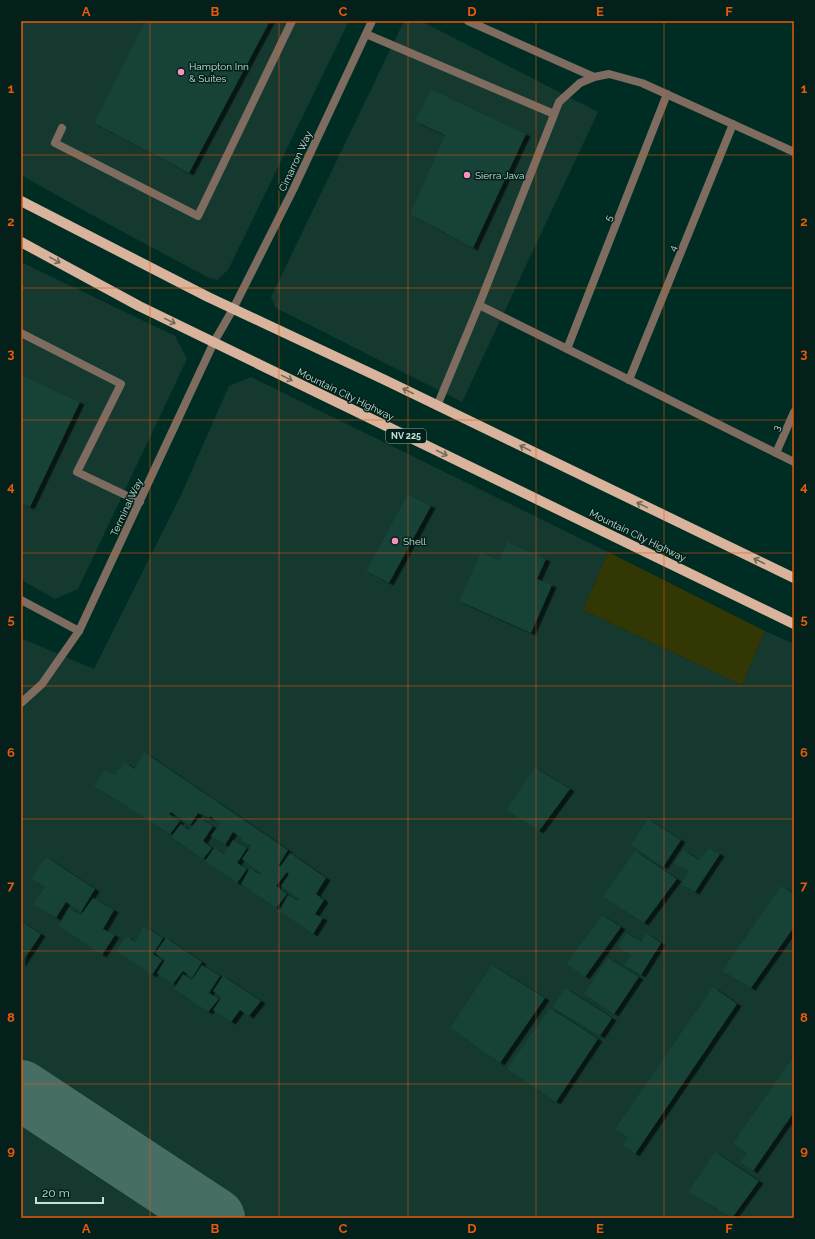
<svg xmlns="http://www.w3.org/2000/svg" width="815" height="1239" font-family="Raleway,sans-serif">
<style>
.built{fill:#15382f}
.green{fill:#333703}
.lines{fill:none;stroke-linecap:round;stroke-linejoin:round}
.taxiway{stroke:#466e64;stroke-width:60}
.building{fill:#144237;filter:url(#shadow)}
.lane{stroke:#7e6c60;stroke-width:8}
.street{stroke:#7e6c60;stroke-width:8}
.primary{stroke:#d9b39b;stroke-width:10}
.oneway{stroke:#6e6a5a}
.grid{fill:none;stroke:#e8590c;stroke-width:1;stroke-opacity:0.55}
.poi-dot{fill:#fe8ebe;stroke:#03211a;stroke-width:1.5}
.labels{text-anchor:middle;stroke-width:3;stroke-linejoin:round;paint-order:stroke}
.shield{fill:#03211a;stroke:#8aa79e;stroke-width:1}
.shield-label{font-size:9px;font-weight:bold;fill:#c4e0d7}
.poi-label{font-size:10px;fill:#c4e0d7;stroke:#03211a;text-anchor:start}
.street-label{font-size:10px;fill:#c4e0d7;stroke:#03211a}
.neatline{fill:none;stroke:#e8590c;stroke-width:1.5}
.grid-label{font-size:13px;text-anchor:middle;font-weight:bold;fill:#e8590c}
</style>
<defs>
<filter id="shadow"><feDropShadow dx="4.5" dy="2.5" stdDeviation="0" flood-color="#0009"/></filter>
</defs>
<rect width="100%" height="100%" fill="#002d23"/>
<g class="built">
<polygon points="21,21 349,21 228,270 217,280 207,277 101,220 21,175"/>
<polygon points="404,21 421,21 598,112 462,402 276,308 271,297"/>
<polygon points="21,262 175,336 187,359 78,589 55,599 21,580"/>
<polygon points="251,377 608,552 583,610 742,685 765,631 794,644 794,1218 21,1218 21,638 94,669 180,497 229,386"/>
</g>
<polygon class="green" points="608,552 765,631 742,685 583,610"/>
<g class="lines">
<polyline class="taxiway" points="21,1090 215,1218"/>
</g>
<g class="building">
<polygon points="145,21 270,21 189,173 94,123"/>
<polygon points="431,89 526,134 473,248 410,214 445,135 415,121"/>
<polygon points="21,375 80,402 30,507 21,503"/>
<polygon points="408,494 431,506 389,583 366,571"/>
<polygon points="507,542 546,559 537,579 552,585 531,633 459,601 481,552 499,560"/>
<polygon points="144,752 288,850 278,866 280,867 290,853 326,878 316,894 324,900 315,914 323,918 313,934 279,911 288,895 298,901 299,899 281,886 289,874 287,872 276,886 287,894 276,908 241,884 250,868 259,874 261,873 242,859 251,846 241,841 243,839 233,832 225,845 211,836 220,823 210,816 209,818 198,813 190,825 171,812 169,814 180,821 170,834 94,786 104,770 115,775 125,762 135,769"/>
<polygon points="535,768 570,789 539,831 506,810"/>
<polygon points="199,818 213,826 203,841 212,848 203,859 171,837 181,824 189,830"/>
<polygon points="648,819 681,840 663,867 631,845"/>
<polygon points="233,840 247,848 237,863 247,869 237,883 205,861 214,848 224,854"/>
<polygon points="709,848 720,854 695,892 681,884 689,872 674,863 683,850 699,860"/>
<polygon points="635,851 677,879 644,923 603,897"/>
<polygon points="46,857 95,889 81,912 66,902 56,918 33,904 45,887 31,879"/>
<polygon points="781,886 794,894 794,927 751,988 722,971"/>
<polygon points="93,898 114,910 103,929 115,935 102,955 59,926 69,908 81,915"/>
<polygon points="602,915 621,927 585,977 566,964"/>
<polygon points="21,921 41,934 21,964"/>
<polygon points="144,926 163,938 153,954 162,960 152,975 116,951 126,936 135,942"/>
<polygon points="626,933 642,942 646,933 661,943 641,975 624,965 631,955 618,947"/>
<polygon points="166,938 202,962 192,978 183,971 173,984 157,973 165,960 155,953"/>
<polygon points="608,958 639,977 614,1014 584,994"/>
<polygon points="202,965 220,976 209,993 219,999 208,1012 174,989 183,974 192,980"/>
<polygon points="492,965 545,998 500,1063 450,1028"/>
<polygon points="223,976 261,1001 249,1016 240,1010 231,1022 213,1010 222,997 213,991"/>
<polygon points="713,987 737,1004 635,1154 622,1145 628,1138 615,1129"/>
<polygon points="565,988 612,1018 600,1036 552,1007"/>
<polygon points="550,1008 598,1039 556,1102 507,1069"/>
<polygon points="794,1056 794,1112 753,1171 740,1162 747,1153 733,1143"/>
<polygon points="715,1152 759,1181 732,1218 688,1192"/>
</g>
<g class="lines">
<g class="lane">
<polyline points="468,21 594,77"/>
<polyline points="366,34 554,114"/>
<polyline points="62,128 55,143 198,216 292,21"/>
<polyline points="479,305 794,462"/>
<polyline points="21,333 121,384 77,472 140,502"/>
<polyline points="567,349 667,94"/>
<polyline points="629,380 733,124"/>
<polyline points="776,453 794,412"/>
</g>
<g class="street">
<polyline points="437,406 479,305 559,102 580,83 594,77 609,74 642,83 794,152"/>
<polyline points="21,600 79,631"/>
<polyline points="21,703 42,684 79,631 214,342 233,309 293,190 372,21"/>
</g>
<g class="primary">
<polyline points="21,201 208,297 385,380 794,578"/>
<polyline points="21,242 139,306 794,624"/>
</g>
</g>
<defs><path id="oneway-shaft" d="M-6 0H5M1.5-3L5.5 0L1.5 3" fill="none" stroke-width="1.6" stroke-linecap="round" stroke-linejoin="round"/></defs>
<g class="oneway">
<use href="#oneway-shaft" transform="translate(55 260) rotate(29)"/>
<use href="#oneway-shaft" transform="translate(170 321) rotate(26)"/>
<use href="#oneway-shaft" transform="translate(287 378) rotate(26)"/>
<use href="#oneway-shaft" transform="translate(408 391) rotate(-154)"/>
<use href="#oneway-shaft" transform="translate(525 448) rotate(-154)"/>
<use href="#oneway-shaft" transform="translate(442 453) rotate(26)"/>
<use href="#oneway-shaft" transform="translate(642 505) rotate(-154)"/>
<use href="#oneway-shaft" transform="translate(759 561) rotate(-154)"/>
</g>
<path class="grid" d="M150,21v1197M279,21v1197M408,21v1197M536,21v1197M664,21v1197M21,155h773M21,288h773M21,420h773M21,553h773M21,686h773M21,819h773M21,951h773M21,1084h773"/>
<g class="poi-dot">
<circle cx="181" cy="72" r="4"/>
<circle cx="467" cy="175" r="4"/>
<circle cx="395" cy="541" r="4"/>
</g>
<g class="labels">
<rect class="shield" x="386" y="429" width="40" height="14" rx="3"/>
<g class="shield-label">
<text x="406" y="439">NV 225</text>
</g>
<g class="poi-label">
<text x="189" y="70">Hampton Inn<tspan x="189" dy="12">&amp; Suites</tspan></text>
<text x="475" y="179">Sierra Java</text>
<text x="403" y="545">Shell</text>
</g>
<g class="street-label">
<text transform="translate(295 161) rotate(-65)" y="4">Cimarron Way</text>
<text transform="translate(608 218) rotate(-69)" y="4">5</text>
<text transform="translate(672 248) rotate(-68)" y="4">4</text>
<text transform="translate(346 394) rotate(26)" y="4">Mountain City Highway</text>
<text transform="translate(776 428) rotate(-66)" y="4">3</text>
<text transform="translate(126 507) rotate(-65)" y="4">Terminal Way</text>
<text transform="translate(638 535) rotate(26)" y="4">Mountain City Highway</text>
</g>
</g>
<rect width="815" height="1239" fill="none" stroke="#03211a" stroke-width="44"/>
<path d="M36 1197v6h67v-6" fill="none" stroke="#c4e0d7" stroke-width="2"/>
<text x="42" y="1197" font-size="12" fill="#c4e0d7" stroke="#03211a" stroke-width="3" paint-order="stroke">20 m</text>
<rect x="22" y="22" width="771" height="1195" class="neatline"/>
<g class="grid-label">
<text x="86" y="16">A</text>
<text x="215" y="16">B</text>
<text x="343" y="16">C</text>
<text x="472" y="16">D</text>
<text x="600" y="16">E</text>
<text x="729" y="16">F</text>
<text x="11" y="93">1</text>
<text x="804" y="93">1</text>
<text x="11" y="226">2</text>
<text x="804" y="226">2</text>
<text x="11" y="358">3</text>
<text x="804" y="358">3</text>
<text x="11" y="491">4</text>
<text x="804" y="491">4</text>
<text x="11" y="624">5</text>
<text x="804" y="624">5</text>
<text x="11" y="757">6</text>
<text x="804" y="757">6</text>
<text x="11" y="890">7</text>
<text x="804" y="890">7</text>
<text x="11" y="1022">8</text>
<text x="804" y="1022">8</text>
<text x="11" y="1155">9</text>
<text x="804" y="1155">9</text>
<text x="86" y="1233">A</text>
<text x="215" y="1233">B</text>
<text x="343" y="1233">C</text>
<text x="472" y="1233">D</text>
<text x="600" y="1233">E</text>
<text x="729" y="1233">F</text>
</g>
</svg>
